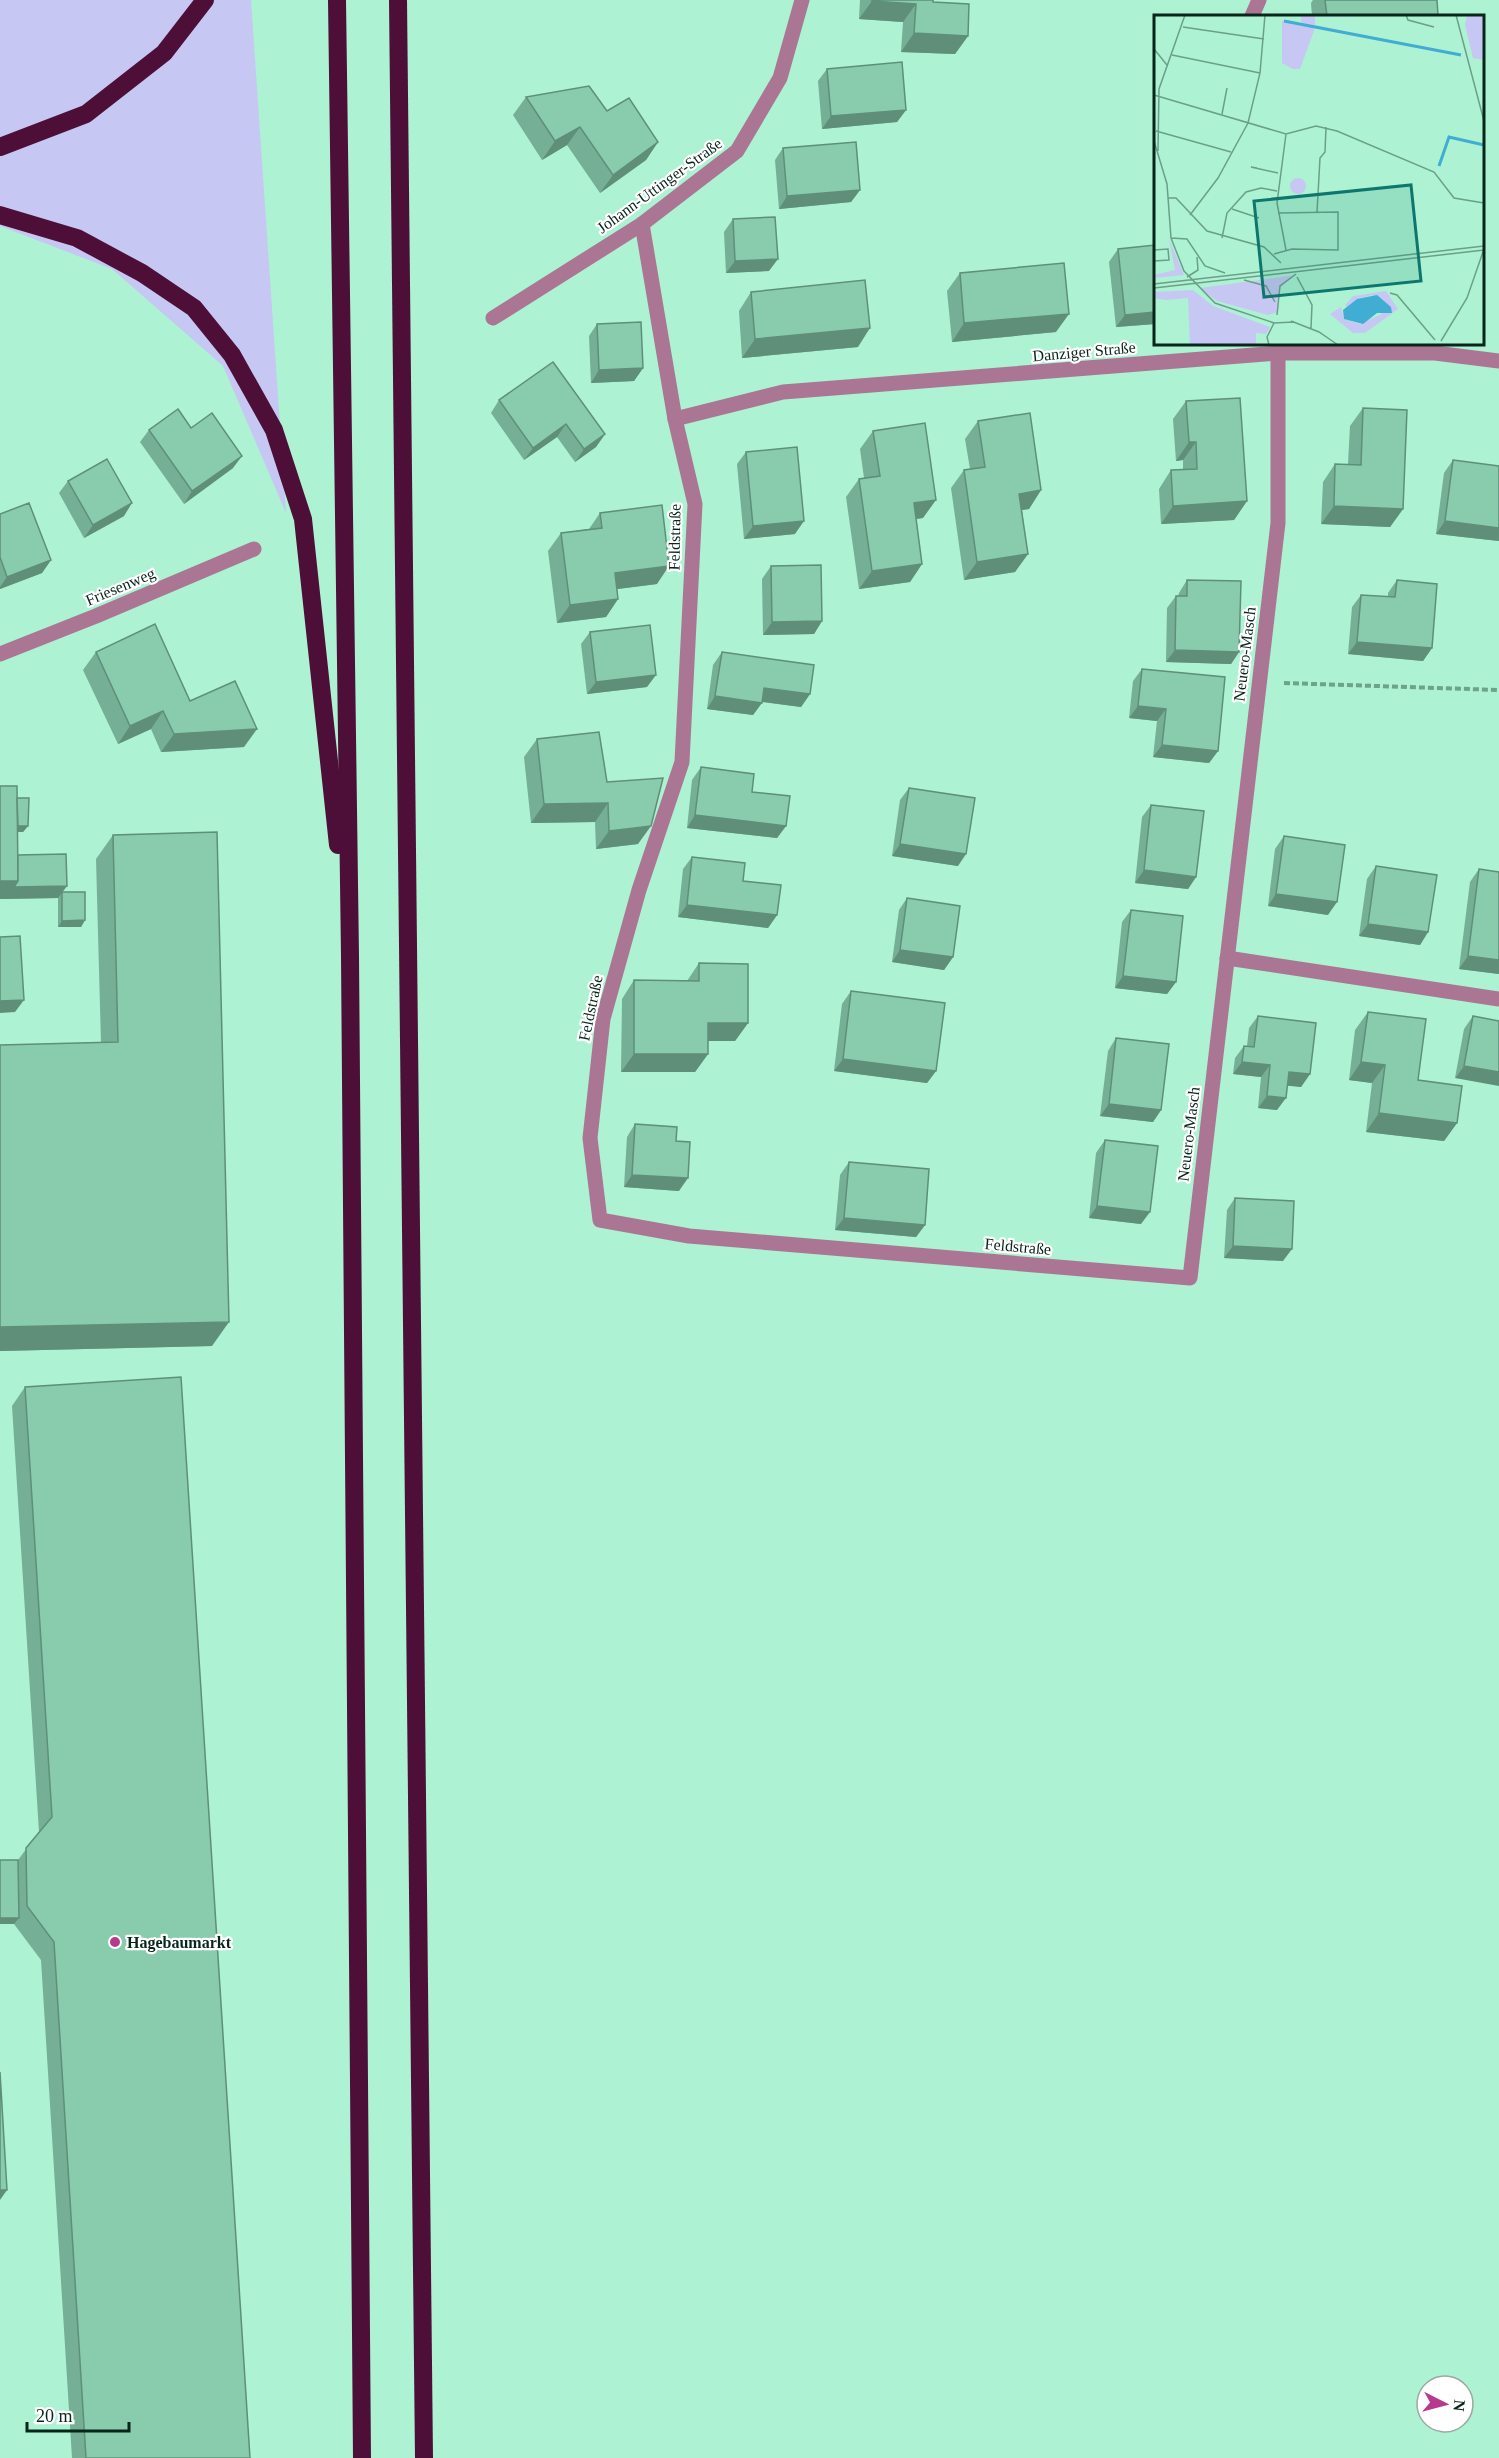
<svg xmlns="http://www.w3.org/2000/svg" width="1499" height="2458" font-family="Georgia,serif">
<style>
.green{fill:#c7c7f4}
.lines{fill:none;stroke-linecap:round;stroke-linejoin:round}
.path{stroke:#6da38b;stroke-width:4;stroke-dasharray:6 3;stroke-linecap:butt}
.minor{stroke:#ab7694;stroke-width:15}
.highway{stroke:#4d0f38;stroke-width:18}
.wall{fill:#75af95}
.shaded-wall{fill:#5f8f79}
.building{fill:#88ccad;stroke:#5f8f79;stroke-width:1.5}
.poi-dot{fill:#b73b8c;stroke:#fff;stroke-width:2}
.labels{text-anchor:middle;stroke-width:4.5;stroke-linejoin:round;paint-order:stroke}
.street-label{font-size:16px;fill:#08251a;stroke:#fff}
.poi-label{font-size:16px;font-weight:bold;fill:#08251a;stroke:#fff;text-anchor:start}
.inset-river{fill:none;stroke:#40add2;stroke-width:3}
.inset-road{fill:none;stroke:#6ba088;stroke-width:1.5}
.view{fill:#0f766e;fill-opacity:0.15;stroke:#0f766e;stroke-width:3}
.inset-edge{fill:none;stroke:#08251a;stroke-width:3}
</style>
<rect width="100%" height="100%" fill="#adf2d2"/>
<polygon class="green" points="0,0 251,0 286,513 223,366 112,269 0,226"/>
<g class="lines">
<polyline class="path" points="1284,683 1499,690"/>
<g class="minor">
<polyline points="1252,16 1259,0"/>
<polyline points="642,224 675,419 695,504 682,762 639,890 603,1019 590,1138 600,1220 689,1236 1190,1278 1278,523 1278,353"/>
<polyline points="493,318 642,224 737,151 780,78 802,0"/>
<polyline points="675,419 783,392 1278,353 1435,353 1499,361"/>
<polyline points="0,654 96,616 254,549"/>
<polyline points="1227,958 1499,999"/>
</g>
<g class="highway">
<polyline points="337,0 350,956 362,2458"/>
<polyline points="398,0 424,2458"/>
<polyline points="0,147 86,114 164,53 205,0"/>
<polyline points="0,215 77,238 142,273 194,308 232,355 274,430 303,519 338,845"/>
</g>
</g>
<g class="wall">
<polygon points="860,0 933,0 933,2 968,36 955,54 901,52 903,22 859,19"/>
<polygon points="1313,0 1437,0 1438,16 1312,16 1311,3"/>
<polygon points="827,69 906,110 897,122 822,129 818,81"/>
<polygon points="526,97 607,111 658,142 646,160 600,193 567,145 542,160 513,115"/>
<polygon points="783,148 860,190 851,202 779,209 775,160"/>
<polygon points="733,219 769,271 726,273 724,232"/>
<polygon points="1155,245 1155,324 1116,327 1109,262 1118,249"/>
<polygon points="960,273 1056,332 952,342 947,291"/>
<polygon points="751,292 858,347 742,358 739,311"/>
<polygon points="597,324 643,368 634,381 591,383 589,336"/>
<polygon points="499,400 605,434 596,447 575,462 557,437 524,460 491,413"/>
<polygon points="1186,401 1247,501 1234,520 1161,524 1159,489 1171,470 1183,470 1183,460 1176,461 1173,419"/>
<polygon points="1363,408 1403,509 1390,527 1321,524 1323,482 1335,464 1348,464 1350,426"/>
<polygon points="978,421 1041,490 1029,509 1022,510 1028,554 1015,572 964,580 951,488 964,470 970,469 965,439"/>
<polygon points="149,430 233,468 184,504 140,442"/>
<polygon points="873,431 923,518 916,519 922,564 910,582 859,589 846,497 859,479 864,478 860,449"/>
<polygon points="746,452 795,534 744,539 737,464"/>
<polygon points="1453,460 1499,466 1499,541 1436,534 1444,473"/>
<polygon points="68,481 124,516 84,538 59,493"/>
<polygon points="600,513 657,584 617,589 618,599 606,617 557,623 548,551 561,533 589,529"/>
<polygon points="0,514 51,560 42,573 0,589"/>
<polygon points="771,566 822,621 814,634 763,635 762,579"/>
<polygon points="1187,580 1239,652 1231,664 1166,662 1167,608 1176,596 1178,596 1179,593"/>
<polygon points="1397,580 1432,648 1423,661 1348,654 1352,607 1361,595 1388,597 1388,593"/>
<polygon points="590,632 647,687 587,694 581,644"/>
<polygon points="96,652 190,701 244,747 161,752 151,729 118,744 83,670"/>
<polygon points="722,652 810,694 801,707 762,702 753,715 707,709 713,665"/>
<polygon points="1142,669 1218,751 1209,763 1153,757 1157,721 1129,718 1133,681"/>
<polygon points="537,739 607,782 638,844 596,849 595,822 531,823 524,757"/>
<polygon points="701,767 752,792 786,826 777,838 687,828 692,780"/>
<polygon points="909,788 958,866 892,856 900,800"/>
<polygon points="17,798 28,826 23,832 18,832 18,855 67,886 62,892 85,920 81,927 58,927 58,898 0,899"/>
<polygon points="1151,805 1196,877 1188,889 1135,883 1142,817"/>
<polygon points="113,835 212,1346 0,1351 0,1045 101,1043 96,859"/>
<polygon points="1284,836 1328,915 1268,906 1275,849"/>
<polygon points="692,857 743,881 777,915 768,928 678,917 683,869"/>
<polygon points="1376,866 1428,932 1420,945 1359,936 1367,879"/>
<polygon points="1479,869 1499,872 1499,974 1459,969 1470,882"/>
<polygon points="907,898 953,957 944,970 892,962 899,910"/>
<polygon points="1131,910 1176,982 1167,994 1115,988 1122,922"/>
<polygon points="699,963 748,1023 735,1041 708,1041 708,1054 695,1072 621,1072 622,999 634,980 687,981"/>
<polygon points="851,991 936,1071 927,1083 834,1071 842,1004"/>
<polygon points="1368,1012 1418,1080 1457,1123 1444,1141 1366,1132 1372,1083 1349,1080 1355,1030"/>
<polygon points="1258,1016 1310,1074 1301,1087 1287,1085 1277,1110 1258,1108 1261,1077 1233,1074 1235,1058 1244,1046 1247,1046 1249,1028"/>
<polygon points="1473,1016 1499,1021 1455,1078 1464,1029"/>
<polygon points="1116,1038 1161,1110 1153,1122 1100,1116 1108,1051"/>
<polygon points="635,1124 676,1141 679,1191 624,1187 627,1137"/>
<polygon points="1105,1140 1141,1224 1089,1218 1096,1153"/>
<polygon points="849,1162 925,1225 916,1237 835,1230 840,1175"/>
<polygon points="1235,1198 1283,1261 1224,1258 1227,1210"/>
<polygon points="25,1387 250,2458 72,2458 41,1960 14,1924 0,1924 0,1860 18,1860 39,1832 12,1406"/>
</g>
<g class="shaded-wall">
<polygon points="872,1 916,4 903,22 859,19"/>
<polygon points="914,33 968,36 955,54 901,52"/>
<polygon points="906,110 897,122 822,129 831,116"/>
<polygon points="580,127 567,145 542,160 555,141"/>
<polygon points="658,142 646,160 600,193 613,175"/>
<polygon points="860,190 851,202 779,209 787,196"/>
<polygon points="778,259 769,271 726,273 735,261"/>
<polygon points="1155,312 1155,324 1116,327 1125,315"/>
<polygon points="1069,314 1056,332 952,342 964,323"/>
<polygon points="870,328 858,347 742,358 755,339"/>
<polygon points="643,368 634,381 591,383 599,370"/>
<polygon points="566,424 557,437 524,460 533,448"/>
<polygon points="605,434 596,447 575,462 584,449"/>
<polygon points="1189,442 1196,442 1183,460 1176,461"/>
<polygon points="242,456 233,468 184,504 192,491"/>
<polygon points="1041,490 1029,509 1006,512 1019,494"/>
<polygon points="936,500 923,518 901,521 914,503"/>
<polygon points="1247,501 1234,520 1161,524 1173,506"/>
<polygon points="132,503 124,516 84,538 93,525"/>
<polygon points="1334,506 1403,509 1390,527 1321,524"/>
<polygon points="804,521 795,534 744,539 753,526"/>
<polygon points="1445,521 1499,528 1499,541 1436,534"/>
<polygon points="1028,554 1015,572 964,580 977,562"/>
<polygon points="51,560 42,573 0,589 0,587 7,577"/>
<polygon points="922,564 910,582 859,589 872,571"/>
<polygon points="669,566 657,584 602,591 615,573"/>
<polygon points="618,599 606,617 557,623 570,605"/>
<polygon points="822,621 814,634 763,635 772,622"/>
<polygon points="1357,642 1432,648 1423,661 1348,654"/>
<polygon points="1175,650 1239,652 1231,664 1166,662"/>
<polygon points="656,675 647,687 587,694 596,682"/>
<polygon points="764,688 810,694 801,707 756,701"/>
<polygon points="715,696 762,703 753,715 707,709"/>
<polygon points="1138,706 1166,709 1157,721 1129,718"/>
<polygon points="163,711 151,729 118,744 130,726"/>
<polygon points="257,729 244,747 161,752 174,734"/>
<polygon points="1162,745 1218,751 1209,763 1153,757"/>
<polygon points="608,803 595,822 531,823 544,804"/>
<polygon points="695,815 786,826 777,838 687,828"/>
<polygon points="8,826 28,826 23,832 4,832"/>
<polygon points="651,826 638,844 596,849 609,831"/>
<polygon points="900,844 966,854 958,866 892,856"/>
<polygon points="1144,870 1196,877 1188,889 1135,883"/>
<polygon points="0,881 18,881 67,886 58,898 0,899"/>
<polygon points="1276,894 1337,902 1328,915 1268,906"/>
<polygon points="687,905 777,915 768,928 678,917"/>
<polygon points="85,920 81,927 58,927 62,921"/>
<polygon points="1368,924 1428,932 1420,945 1359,936"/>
<polygon points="900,950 953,957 944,970 892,962"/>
<polygon points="1468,956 1499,960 1499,974 1459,969"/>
<polygon points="1123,976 1176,982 1167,994 1115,988"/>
<polygon points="24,1000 15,1012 0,1013 0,1001"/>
<polygon points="708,1023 748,1023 735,1041 695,1041"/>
<polygon points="634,1054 708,1054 695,1072 621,1072"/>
<polygon points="843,1059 936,1071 927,1083 834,1071"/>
<polygon points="1242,1062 1270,1065 1261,1077 1233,1074"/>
<polygon points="1361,1062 1385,1065 1372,1083 1349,1080"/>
<polygon points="1464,1066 1499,1072 1499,1086 1455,1078"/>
<polygon points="1289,1072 1310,1074 1301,1087 1280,1085"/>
<polygon points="1267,1096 1286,1098 1277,1110 1258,1108"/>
<polygon points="1109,1104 1161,1110 1153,1122 1100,1116"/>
<polygon points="1379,1113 1457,1123 1444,1141 1366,1132"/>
<polygon points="632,1175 688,1178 679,1191 624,1187"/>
<polygon points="1097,1206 1150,1212 1141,1224 1089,1218"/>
<polygon points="844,1218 925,1225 916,1237 835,1230"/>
<polygon points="1233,1246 1292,1249 1283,1261 1224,1258"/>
<polygon points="229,1322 212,1346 0,1351 0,1327"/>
<polygon points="0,1918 19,1918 14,1924 0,1924"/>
<polygon points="0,2190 7,2190 0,2200"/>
</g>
<g class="building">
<polygon points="872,0 933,0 933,2 969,4 968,36 914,33 916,4 872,1"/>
<polygon points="1325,0 1437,0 1438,16 1327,16"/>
<polygon points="902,62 906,110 831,116 827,69"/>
<polygon points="589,86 607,111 629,98 658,142 613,175 580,127 555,141 526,97"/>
<polygon points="856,142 860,190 787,196 783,148"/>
<polygon points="775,217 778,259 735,261 733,219"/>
<polygon points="1155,245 1155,312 1125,315 1118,249"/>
<polygon points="1064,263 1069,314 964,323 960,273"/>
<polygon points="865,280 870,328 755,339 751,292"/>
<polygon points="641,322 643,368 599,370 597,324"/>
<polygon points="553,362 605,434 584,449 566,424 533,448 499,400"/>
<polygon points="1240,398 1247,501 1173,506 1171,470 1197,469 1196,442 1189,442 1186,401"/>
<polygon points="1363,408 1407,410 1403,509 1334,506 1335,464 1361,465"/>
<polygon points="178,409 191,428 212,413 242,456 192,491 149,430"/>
<polygon points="1030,413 1041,490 1019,494 1028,554 977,562 964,470 985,467 978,421"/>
<polygon points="925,423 936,500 914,503 922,564 872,571 859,479 880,476 873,431"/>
<polygon points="797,447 804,521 753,526 746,452"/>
<polygon points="107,459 132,503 93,525 68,481"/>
<polygon points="1453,460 1499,466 1499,528 1445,521"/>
<polygon points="29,503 51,560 7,577 0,557 0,514"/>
<polygon points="662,505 669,566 615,573 618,599 570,605 561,533 602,528 600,513"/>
<polygon points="821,565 822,621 772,622 771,566"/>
<polygon points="1187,580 1241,581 1239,652 1175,650 1176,596 1187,596"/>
<polygon points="1397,580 1437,584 1432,648 1357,642 1361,595 1395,597"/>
<polygon points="155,624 190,701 235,681 257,729 174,734 163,711 130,726 96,652"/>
<polygon points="650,625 656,675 596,682 590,632"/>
<polygon points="722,652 814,665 810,694 764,688 762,703 715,696"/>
<polygon points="1142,669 1225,677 1218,751 1162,745 1166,709 1138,706"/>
<polygon points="599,732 607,782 663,778 651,826 609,831 608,803 544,804 537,739"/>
<polygon points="701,767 754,774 752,792 790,796 786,826 695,815"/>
<polygon points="0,786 17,786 18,881 0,881"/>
<polygon points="909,788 975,798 966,854 900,844"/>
<polygon points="17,798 29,798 28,826 18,826"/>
<polygon points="1151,805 1204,811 1196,877 1144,870"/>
<polygon points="217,832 229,1322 0,1327 0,1045 118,1042 113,835"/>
<polygon points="1284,836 1345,845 1337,902 1276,894"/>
<polygon points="66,854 67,886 14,887 18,881 18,855"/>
<polygon points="692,857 745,863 743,881 781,885 777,915 687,905"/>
<polygon points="1376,866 1437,875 1428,932 1368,924"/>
<polygon points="1479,869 1499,872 1499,960 1468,956"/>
<polygon points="62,892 85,892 85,920 62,921"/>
<polygon points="907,898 960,906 953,957 900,950"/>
<polygon points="1131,910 1183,916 1176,982 1123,976"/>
<polygon points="20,936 24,1000 0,1001 0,937"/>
<polygon points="699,963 748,964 748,1023 708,1023 708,1054 634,1054 634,980 699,981"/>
<polygon points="851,991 945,1003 936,1071 843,1059"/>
<polygon points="1368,1012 1426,1019 1418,1080 1462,1086 1457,1123 1379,1113 1385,1065 1361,1062"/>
<polygon points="1258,1016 1316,1023 1310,1074 1289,1072 1286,1098 1267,1096 1270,1065 1242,1062 1244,1046 1254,1047"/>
<polygon points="1473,1016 1499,1021 1499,1072 1464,1066"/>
<polygon points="1116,1038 1169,1044 1161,1110 1109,1104"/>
<polygon points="635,1124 677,1127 676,1141 690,1142 688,1178 632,1175"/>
<polygon points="1105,1140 1158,1146 1150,1212 1097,1206"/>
<polygon points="849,1162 929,1169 925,1225 844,1218"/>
<polygon points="1235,1198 1294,1201 1292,1249 1233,1246"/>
<polygon points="181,1377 250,2458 86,2458 54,1942 27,1906 26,1848 52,1817 25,1387"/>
<polygon points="0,1860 18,1860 19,1918 0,1918"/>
<polygon points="0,2072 7,2190 0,2190"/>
</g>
<circle class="poi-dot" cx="115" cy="1942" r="6"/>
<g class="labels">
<g class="street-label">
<text transform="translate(659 185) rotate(-36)" y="6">Johann-Uttinger-Straße</text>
<text transform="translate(1084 351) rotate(-5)" y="6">Danziger Straße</text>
<text transform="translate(674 537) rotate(-89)" y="6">Feldstraße</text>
<text transform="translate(120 586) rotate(-23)" y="6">Friesenweg</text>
<text transform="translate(1244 654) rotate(-83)" y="6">Neuero-Masch</text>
<text transform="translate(590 1008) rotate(-78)" y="6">Feldstraße</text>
<text transform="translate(1188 1134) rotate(-83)" y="6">Neuero-Masch</text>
<text transform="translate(1018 1246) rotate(5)" y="6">Feldstraße</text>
</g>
<g class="poi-label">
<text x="127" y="1948">Hagebaumarkt</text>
</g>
</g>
<g transform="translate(1154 15)">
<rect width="330" height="330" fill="#adf2d2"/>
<path d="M147,0h14v10l147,30 -147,-27 -15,41h-7l-11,-6v-42l24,3 -5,-2zM330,0v45l-11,-2 -8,-33 2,-9zM136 171a8 8 0 1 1 16 0a8 8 0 1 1-16 0ZM15,224l15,36 -30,3v-3l21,-5zM141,260l-15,13 -2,24 -10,3 -51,-14 -17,-13zM39,275l20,16 57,21 -4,7 -10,-1v12h-66l-2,-47 -22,2 -12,-2v-6zM232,276l12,18 -33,24h-12l-23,-19 11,-7 3,12 16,5 22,-10 -10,-19 -15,4 -11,9v-4l7,-8z" fill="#c7c7f4"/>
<path d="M223,280l14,12 1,6h-15l-14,11 -19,-5 -1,-9 14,-11z" fill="#40add2"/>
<path class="inset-river" d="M130,6l177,34M285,151l10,-29 35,8"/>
<path class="inset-road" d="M252,0l2,5 26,7M302,0l28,106M29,12l81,12M0,34l13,16M18,40l88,18M0,80l132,39 30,-8 21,5 97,41 20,26 30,5M68,99l5,-26M2,116l75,21M132,119l-9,69 9,47M0,126l13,43 4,54M4,136l1,-62 26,-74M103,153l-6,-1 27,6M14,183h8l31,33 57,16 17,16M78,194l27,9M163,197l3,-54 5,-6 1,-25M36,200l28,-37 30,-55 12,-50 5,-58M17,223l13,33 31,32 59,20 20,-1M17,223l16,1 18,27 20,7M68,223l5,-25 19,-21 15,-4 16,3M0,235l14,-1 1,11 -15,1M120,239l18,-5 46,1v-38l-60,1M33,262l11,-7 -1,-13M143,262l15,28 -1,23M90,265l22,6 9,16M0,269l330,-38M0,273l330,-38M236,278l7,2 38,45M123,300l3,-29 16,-12M137,306l28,11 19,13M287,326l26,-43 17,-49M115,330l-2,-8 7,-14"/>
<path class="view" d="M257,170l10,96 -157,16 -10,-96z"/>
<rect width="330" height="330" class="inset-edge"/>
</g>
<g transform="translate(1445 2404) rotate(96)"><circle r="28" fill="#ffffff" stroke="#9ca8a3" stroke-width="1.5"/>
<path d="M0-4.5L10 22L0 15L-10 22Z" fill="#b73b8c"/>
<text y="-9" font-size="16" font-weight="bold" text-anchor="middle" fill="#08251a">N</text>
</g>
<path d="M27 2422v9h102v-9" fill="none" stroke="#08251a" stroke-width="3"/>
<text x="36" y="2422" font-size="18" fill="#08251a" stroke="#ffffff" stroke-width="4.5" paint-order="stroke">20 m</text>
</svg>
